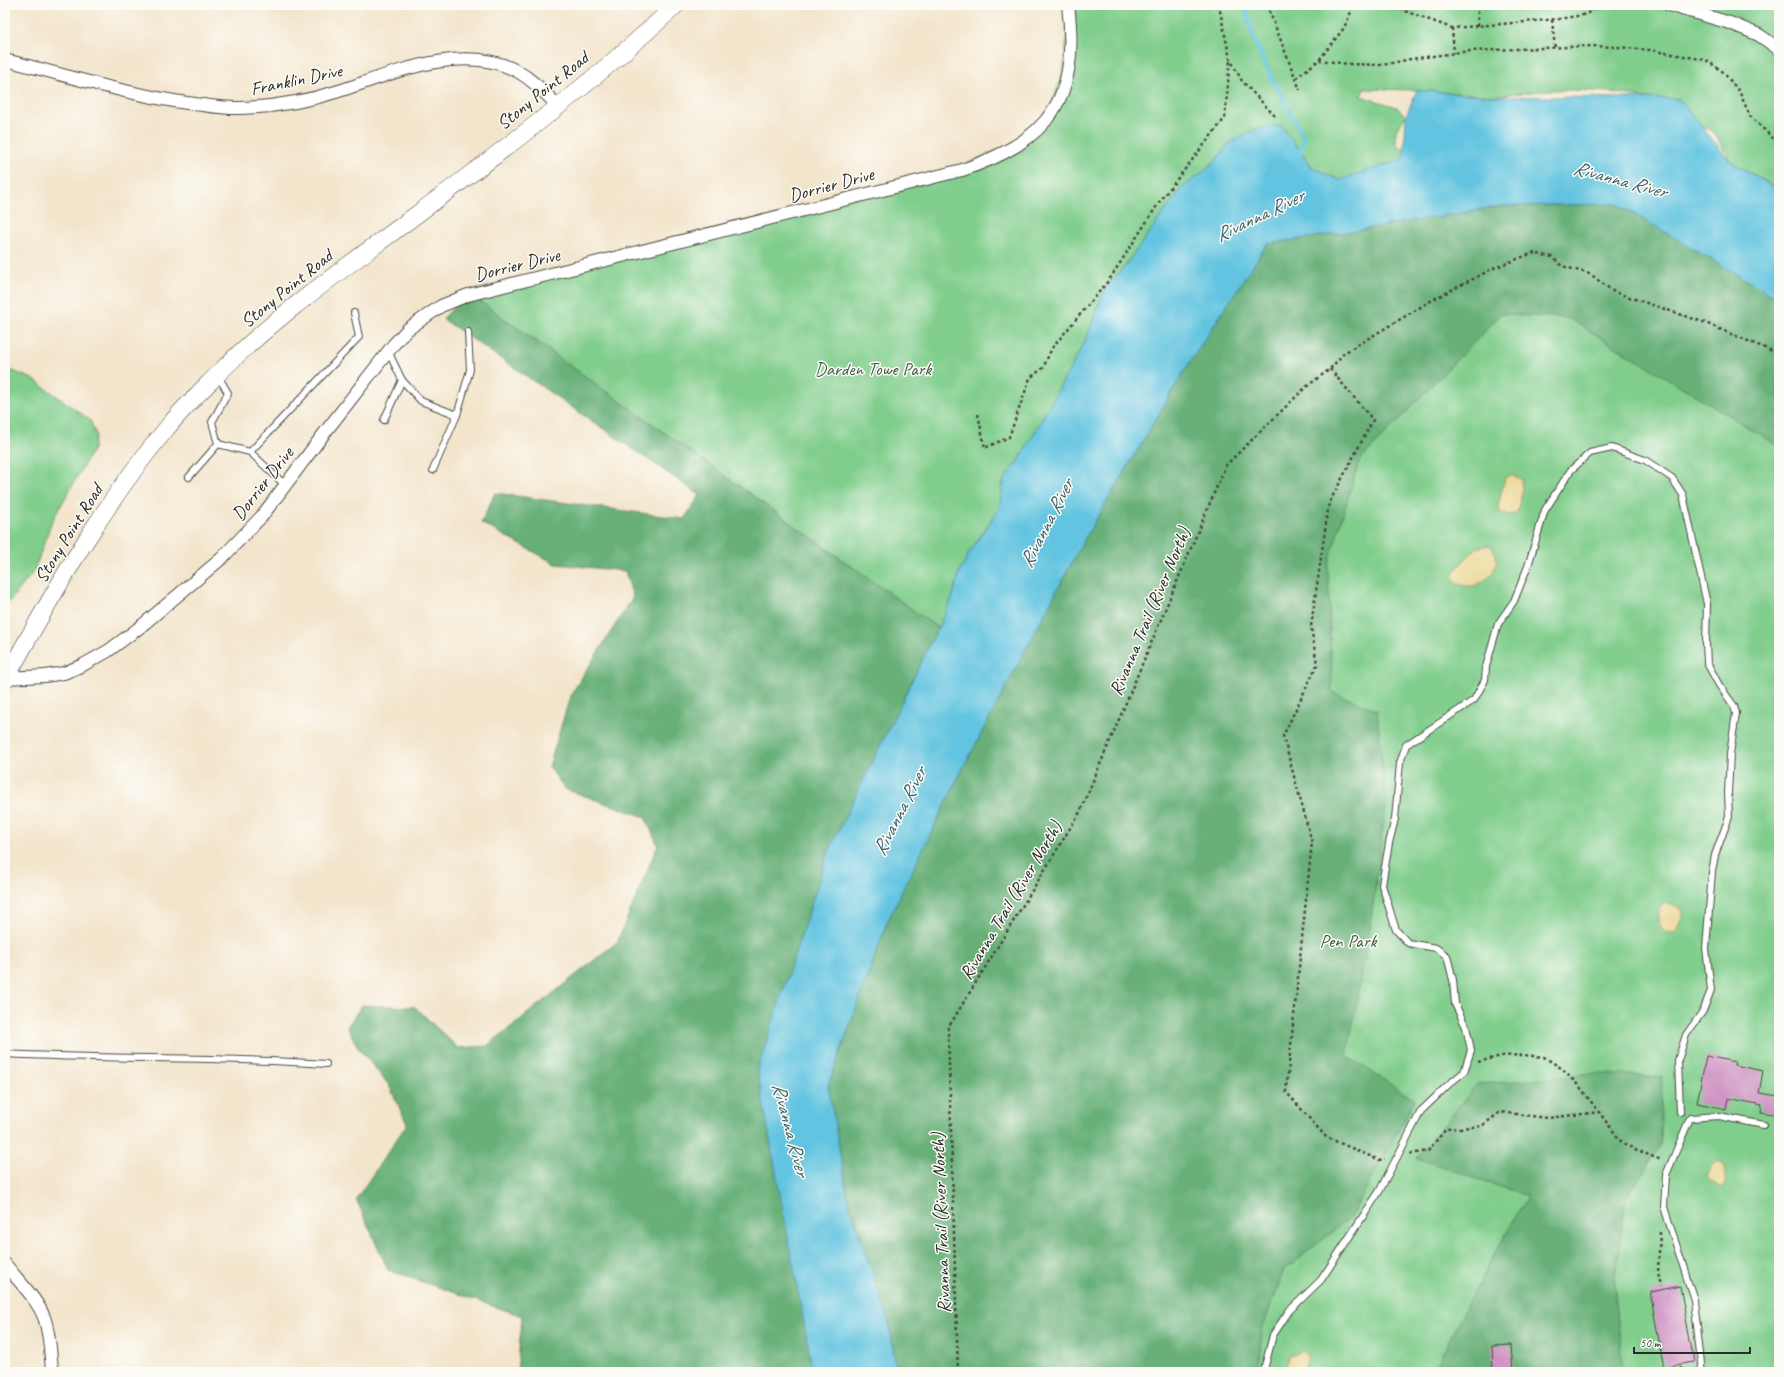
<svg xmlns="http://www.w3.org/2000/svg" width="1784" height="1377" font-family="Caveat,sans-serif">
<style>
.green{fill:#80cd8c;stroke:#567c5c}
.forest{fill:#68b078;stroke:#4a6e52}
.sand{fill:#eeda9e;stroke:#8c8264}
.water{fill:#62c4e0;stroke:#467886}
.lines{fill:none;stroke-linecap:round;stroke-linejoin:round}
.stream{stroke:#62c4e0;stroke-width:4.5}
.building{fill:#cd93c2}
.lane-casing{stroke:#494743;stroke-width:8}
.street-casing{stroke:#494743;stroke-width:14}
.secondary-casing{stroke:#494743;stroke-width:18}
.path{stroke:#494743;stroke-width:2.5;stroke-dasharray:3 3;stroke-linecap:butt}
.lane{stroke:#fff;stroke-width:6}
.street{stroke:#fff;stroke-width:12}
.secondary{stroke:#fff;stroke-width:17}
.labels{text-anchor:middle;stroke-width:3;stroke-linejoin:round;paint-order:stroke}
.street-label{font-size:19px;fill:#2b2b2b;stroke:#fdfcf7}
.park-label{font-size:19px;fill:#445c48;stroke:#fdfcf7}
.water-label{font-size:20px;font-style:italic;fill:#3e616a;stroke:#fdfcf7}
</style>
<rect width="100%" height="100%" fill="#fdfcf7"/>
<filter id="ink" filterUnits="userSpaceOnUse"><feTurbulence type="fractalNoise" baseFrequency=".025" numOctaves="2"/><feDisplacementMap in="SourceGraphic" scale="8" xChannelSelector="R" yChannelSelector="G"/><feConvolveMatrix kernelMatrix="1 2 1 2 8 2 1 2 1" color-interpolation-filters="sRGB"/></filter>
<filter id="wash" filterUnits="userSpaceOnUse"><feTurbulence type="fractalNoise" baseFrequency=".012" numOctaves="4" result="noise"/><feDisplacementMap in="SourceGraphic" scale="16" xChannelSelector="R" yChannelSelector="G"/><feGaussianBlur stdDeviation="0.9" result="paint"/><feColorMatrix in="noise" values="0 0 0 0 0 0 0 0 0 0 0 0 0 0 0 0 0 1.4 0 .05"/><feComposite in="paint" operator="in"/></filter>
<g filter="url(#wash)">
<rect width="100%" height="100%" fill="#f3e5cc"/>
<g class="green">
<polygon points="1066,5 1779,5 1779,189 1731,162 1713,131 1696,123 1679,99 1646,98 1612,92 1580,90 1551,90 1491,96 1417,90 1364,89 1361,96 1397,107 1406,116 1396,130 1396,145 1403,148 1779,249 1779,1372 896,1372 1337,179 1312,167 1281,125 1230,143 1213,164 1181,189 1125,266 1105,289 1083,346 1019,460 1004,479 999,509 969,553 959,574 952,599 938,628 467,292 946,173 1027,137 1051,106 1063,72 1067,34"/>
<polygon points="5,368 33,379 90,420 96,435 93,449 52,521 34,571 5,607"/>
</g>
<g class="forest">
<polygon points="1617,204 1779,299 1779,446 1568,318 1501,314 1359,461 1328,565 1332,692 1377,710 1386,803 1370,929 1347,1056 1415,1100 1350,1218 1284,1270 1262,1330 1258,1372 897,1372 889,1323 849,1203 828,1086 887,922 961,772 1080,547 1186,368 1267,244 1354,231 1501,206"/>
<polygon points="467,292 938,628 829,850 757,1070 814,1372 517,1372 522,1316 388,1270 356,1199 407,1124 389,1085 359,1049 347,1027 362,1005 415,1007 458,1048 487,1046 617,942 658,845 645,817 565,789 549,767 570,696 633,597 625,571 556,564 481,523 495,493 684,519 700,495 443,319"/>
<polygon points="1589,1073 1662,1077 1660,1146 1626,1198 1614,1282 1623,1372 1433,1372 1475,1290 1527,1196 1417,1158 1477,1084 1557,1078"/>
</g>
<g class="sand">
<path d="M1511,475l10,4 1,13 -5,20c-6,4 -11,3 -17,0l-2,-6 7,-28z"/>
<path d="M1490,545c23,25 -23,57 -37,32 3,-12 16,-19 23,-29z"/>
<path d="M1666,903l14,5 3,8 -5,13 -6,4 -9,-3c-6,-8 -9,-22 3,-27z"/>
<polygon points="1718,1162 1723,1164 1725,1173 1725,1185 1720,1189 1707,1177 1712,1165"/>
<polygon points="1303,1351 1308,1356 1306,1364 1300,1372 1284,1372 1290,1356"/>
</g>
<polygon class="water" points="1417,90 1491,96 1679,99 1731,162 1779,190 1779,299 1617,204 1501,206 1354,231 1267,244 1186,368 1080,547 961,772 887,922 828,1086 849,1203 889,1323 897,1372 813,1372 757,1070 829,850 938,628 952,599 959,574 969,553 999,509 1004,479 1019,460 1083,346 1105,289 1125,266 1181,189 1213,164 1230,143 1258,128 1281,125 1312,167 1339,180 1404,159 1406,116"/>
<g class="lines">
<path class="stream" d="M1245,5c9,47 36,90 59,132l-5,19"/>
</g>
<g id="blocks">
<g class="building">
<polygon points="1706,1056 1735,1062 1734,1065 1763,1071 1759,1093 1779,1096 1779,1115 1761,1112 1762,1105 1728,1098 1726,1109 1697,1103"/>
<polygon points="1680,1286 1694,1362 1664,1367 1650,1292"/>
<polygon points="1511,1345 1513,1372 1493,1372 1492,1346"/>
</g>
</g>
</g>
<g filter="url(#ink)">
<use href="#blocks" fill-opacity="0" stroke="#494743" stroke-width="1"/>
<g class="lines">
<defs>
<g id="lane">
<polyline points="388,351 402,380 421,401 457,415 470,370 468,332"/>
<polyline points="384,420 402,380"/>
<polyline points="218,444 250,452 285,485"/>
<polyline points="250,452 359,337 354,313"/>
<polyline points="433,470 457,415"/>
<polyline points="189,477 218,444 212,422 228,393 218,376"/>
<path d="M5,1054c107,6 214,2 321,10"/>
<polyline points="1265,1372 1265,1366 1273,1335 1289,1311 1321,1280 1379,1192 1421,1111 1449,1084 1464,1072 1471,1050 1466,1027 1455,1004 1453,980 1447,956 1436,948 1408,943 1396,930 1382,885 1389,843 1395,819 1400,763 1406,745 1474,700 1485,680 1486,667 1498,624 1514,601 1528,566 1545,510 1571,470 1590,453 1612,448 1645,460 1672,478 1683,495 1707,604 1706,643 1707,663 1719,685 1734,706 1736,713 1730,754 1728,793 1729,817 1715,855 1712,872 1706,948 1711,990 1703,1011 1686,1035 1678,1060 1680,1112"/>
<polyline points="1702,1372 1694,1300 1664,1207 1666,1175 1690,1118 1719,1116 1764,1125"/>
</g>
<g id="street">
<polyline points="1669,5 1730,23 1759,35 1779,49"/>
<path d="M5,60c61,15 120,34 182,43 18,2 36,6 54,5 33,-1 67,-7 98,-17 53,-17 123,-49 178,-20 16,9 28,22 41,35"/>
<path d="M6,678l39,-2 19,-3 19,-8 25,-14 31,-23 83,-70 40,-42 64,-85 68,-87 14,-15 33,-23 27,-11 494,-125c88,-29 118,-72 106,-165"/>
<path d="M5,1264c13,17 33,35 40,56 5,17 6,34 7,52"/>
</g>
<path id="secondary" d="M5,680c48,-87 98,-176 162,-252 15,-19 33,-36 50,-53 60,-61 131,-109 199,-160 89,-66 179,-134 260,-210"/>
</defs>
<use href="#lane" class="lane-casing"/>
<use href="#street" class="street-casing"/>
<use href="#secondary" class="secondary-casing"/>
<g class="path">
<polyline points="1217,5 1220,11 1230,59 1242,81 1275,116"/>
<polyline points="1267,5 1300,90"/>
<polyline points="1388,5 1452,28 1559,19 1583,15 1606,5"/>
<polyline points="1552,20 1555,48"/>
<polyline points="1478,26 1478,5"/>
<polyline points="1452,28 1454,53"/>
<polyline points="1319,60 1348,64 1382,65 1411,59 1470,51 1591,46 1617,47 1650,50 1706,60 1722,71 1739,91 1750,116 1779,144"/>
<polyline points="1296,78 1319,60 1344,28 1354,5"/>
<polyline points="1330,369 1373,420 1329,503 1311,626 1317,665 1283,736 1312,842 1286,1092 1326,1137 1379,1160 1385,1159"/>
<polyline points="978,414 985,448 1009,437 1030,378 1043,368 1052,348 1109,280 1160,201 1225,118 1230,59"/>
<polyline points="1478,1062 1501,1056 1524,1055 1544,1057 1561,1068 1580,1087 1623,1144 1661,1160"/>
<polyline points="1410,1154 1428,1151 1446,1129 1482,1126 1500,1112 1548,1118 1600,1112"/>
<polyline points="1660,1232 1658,1272 1661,1286"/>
<polyline points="1680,1367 1690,1372"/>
<polyline points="958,1372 948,1028 1080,812 1226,465 1306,387 1330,369 1344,353 1434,299 1494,268 1533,253 1552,257 1562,266 1590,274 1614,292 1703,322 1779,354"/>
</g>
<use href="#lane" class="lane"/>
<use href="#street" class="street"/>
<use href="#secondary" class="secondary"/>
</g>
</g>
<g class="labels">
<g class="street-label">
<text transform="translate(296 79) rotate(-12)" y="7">Franklin Drive</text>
<text transform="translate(542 90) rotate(-39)" y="7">Stony Point Road</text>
<text transform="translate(831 184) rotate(-15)" y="7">Dorrier Drive</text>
<text transform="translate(517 264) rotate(-14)" y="7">Dorrier Drive</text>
<text transform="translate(286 288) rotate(-39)" y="7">Stony Point Road</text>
<text transform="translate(262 483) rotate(-52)" y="7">Dorrier Drive</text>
<text transform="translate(68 533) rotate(-58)" y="7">Stony Point Road</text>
<text transform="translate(1149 611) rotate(-67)" y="7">Rivanna Trail (River North)</text>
<text transform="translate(1010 900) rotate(-59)" y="7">Rivanna Trail (River North)</text>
<text transform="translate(940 1223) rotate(-92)" y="7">Rivanna Trail (River North)</text>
</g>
<g class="park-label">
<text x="873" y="375">Darden Towe Park</text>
<text x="1348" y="947">Pen Park</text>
</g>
<g class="water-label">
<text transform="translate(1620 179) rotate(15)" y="7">Rivanna River</text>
<text transform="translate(1259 215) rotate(-26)" y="7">Rivanna River</text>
<text transform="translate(1046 523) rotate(-63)" y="7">Rivanna River</text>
<text transform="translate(899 811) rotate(-63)" y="7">Rivanna River</text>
<text transform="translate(791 1129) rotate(75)" y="7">Rivanna River</text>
</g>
</g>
<rect width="1784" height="1377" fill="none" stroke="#fdfcf7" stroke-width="20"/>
<path d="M1634 1347v6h116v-6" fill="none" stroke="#2b2b2b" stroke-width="2"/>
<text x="1640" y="1347" font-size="12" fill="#2b2b2b" stroke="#fdfcf7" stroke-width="3" paint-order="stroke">50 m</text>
</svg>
